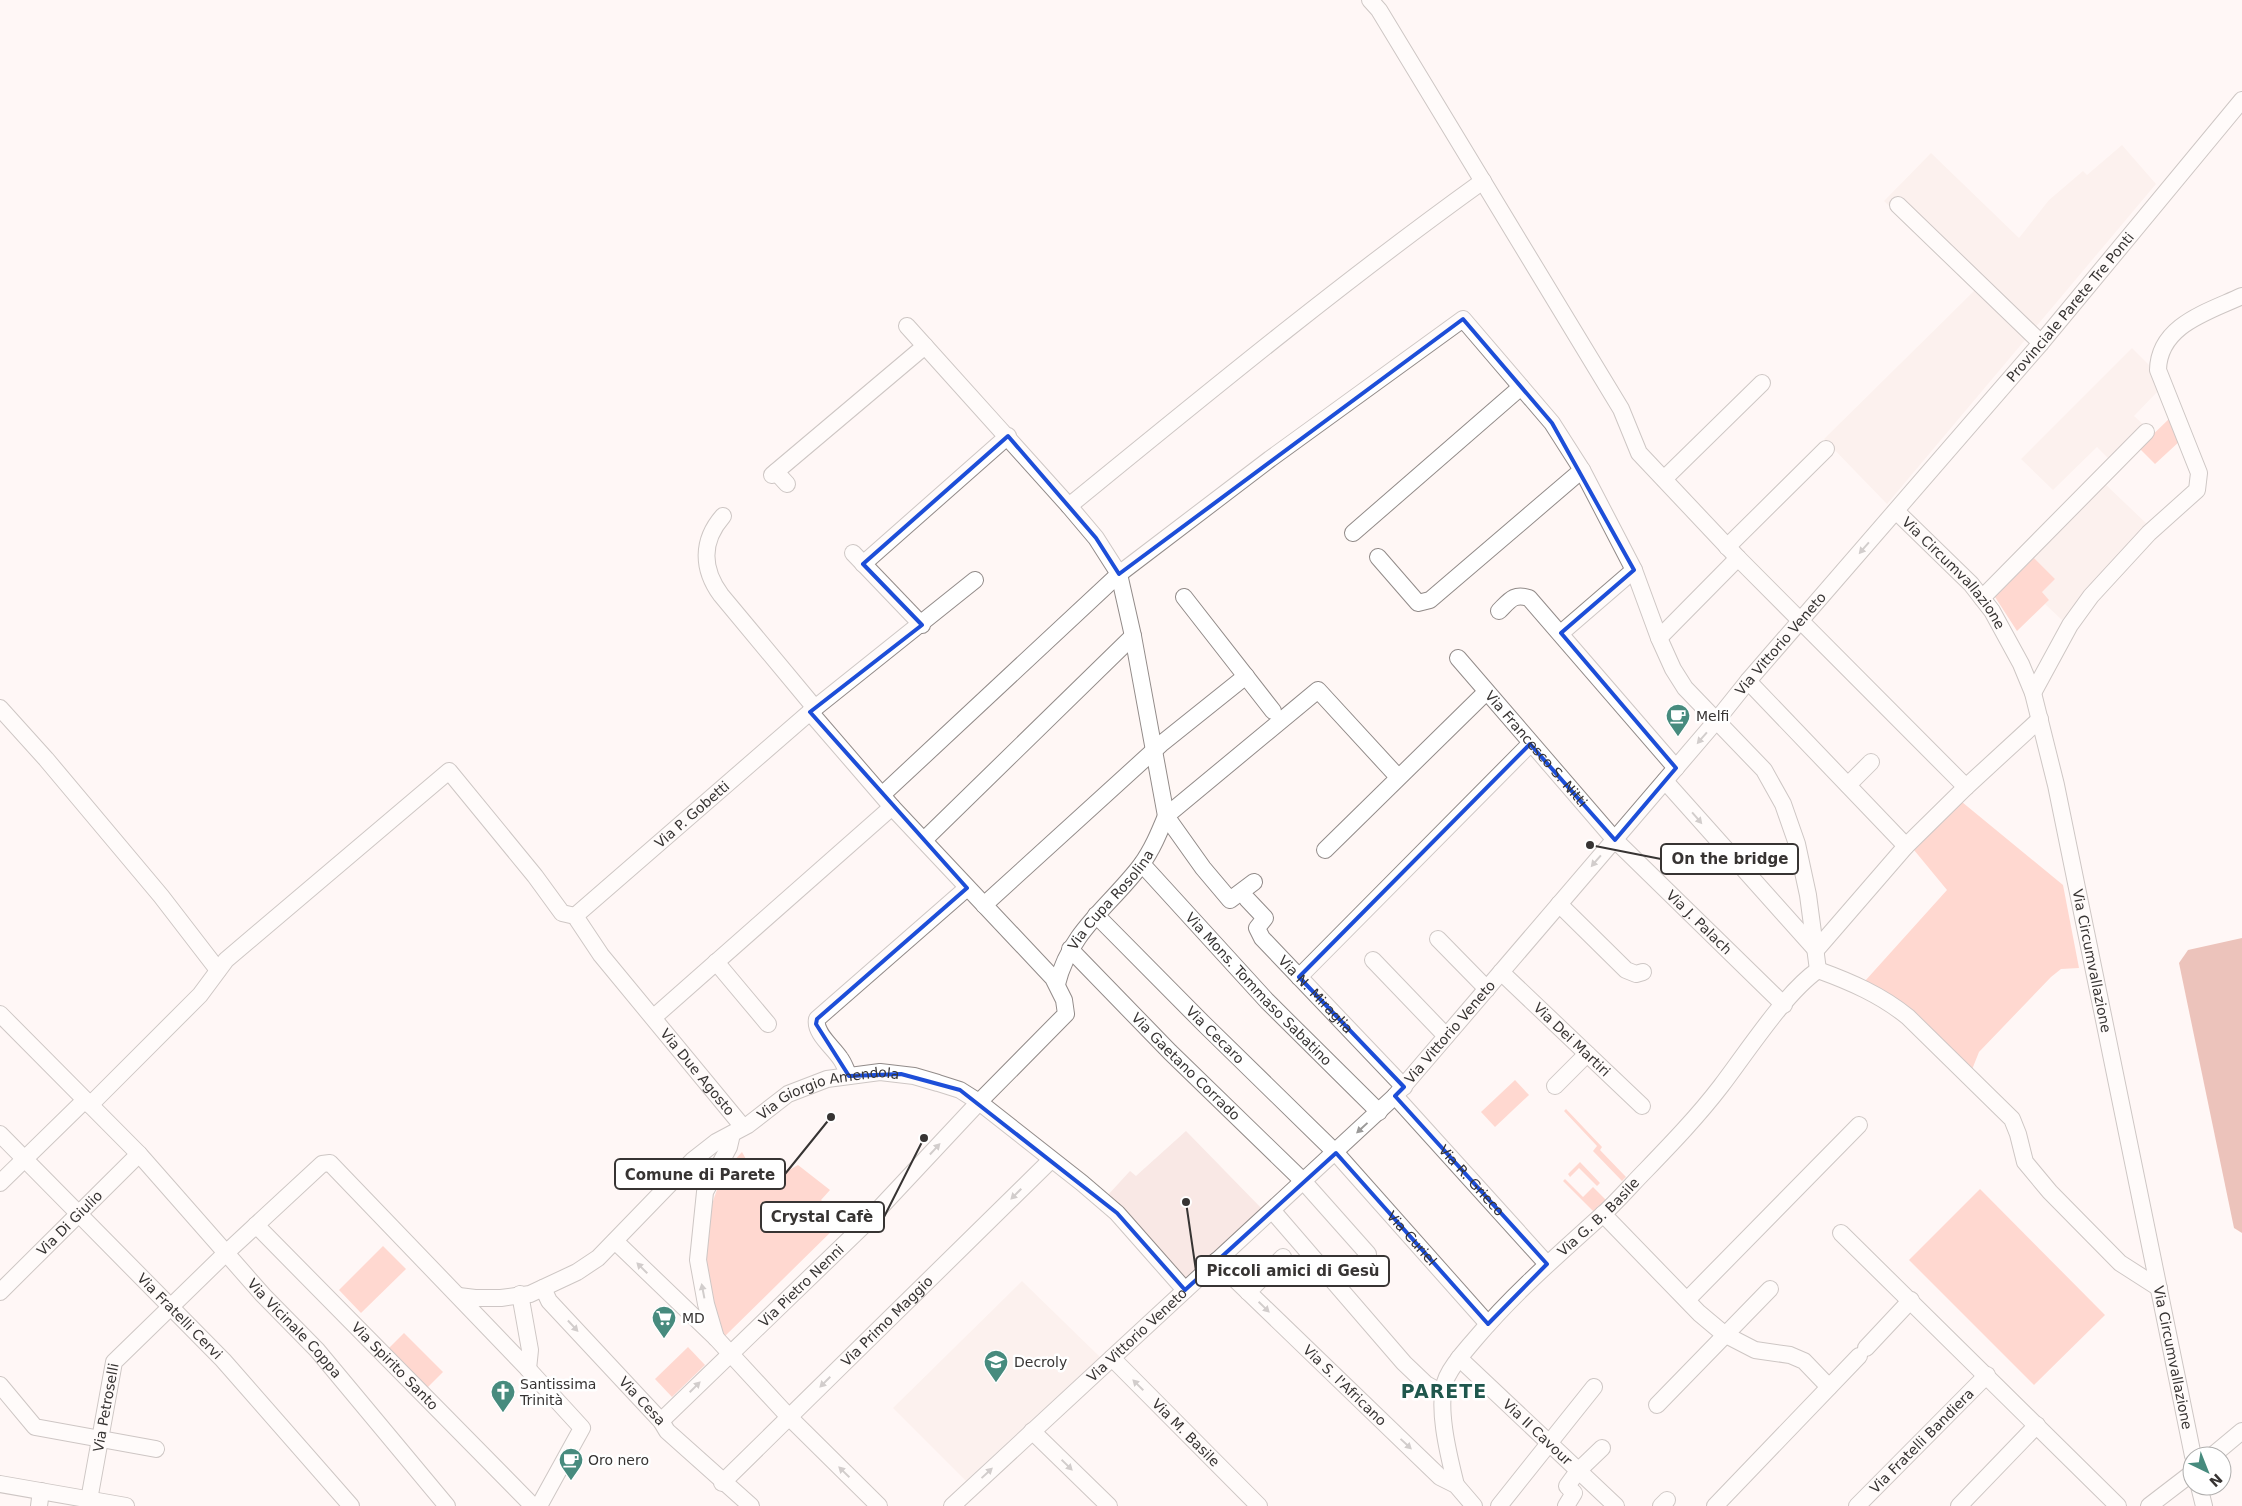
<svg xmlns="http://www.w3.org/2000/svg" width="2242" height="1506" font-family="'DejaVu Sans',sans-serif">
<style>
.built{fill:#f9e8e5}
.green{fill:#feb1a3}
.water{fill:#d68374}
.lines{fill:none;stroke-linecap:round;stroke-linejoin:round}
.minor-casing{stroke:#928b89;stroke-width:18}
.minor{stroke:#fff;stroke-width:16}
.oneway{fill:#9b9a99}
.marked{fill:none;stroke:#1d4ed8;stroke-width:4;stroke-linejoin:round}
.labels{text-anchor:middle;stroke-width:5;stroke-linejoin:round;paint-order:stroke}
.street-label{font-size:14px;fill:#373433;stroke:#fff}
.poi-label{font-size:14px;fill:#373433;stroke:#fff;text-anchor:start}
.district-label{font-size:19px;font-weight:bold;letter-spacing:1px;fill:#1f574d;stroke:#fff}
.leader{fill:none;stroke:#373433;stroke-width:2}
.callout-dot{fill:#373433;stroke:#fff;stroke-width:2}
.callout{fill:#fff;stroke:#373433;stroke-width:2}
.callout-label{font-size:15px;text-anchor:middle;font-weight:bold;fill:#373433}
</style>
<rect width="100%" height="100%" fill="#fff7f5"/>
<g class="built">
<polygon points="2122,145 2156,184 1887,504 1824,439 1976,289 1884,201 1931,153 2019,238 2049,200 2083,171 2087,175"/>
<polygon points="2132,348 2150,366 2160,389 2134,416 2144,425 2109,459 2097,447 2053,490 2021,459"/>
<polygon points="2104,483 2149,526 2062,620 2045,604 2049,600 2042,592 2055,579 2034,558"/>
<polygon points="1186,1131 1263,1210 1186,1279 1108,1195 1130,1171 1136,1176"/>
<polygon points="1022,1281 1100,1357 966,1481 893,1408"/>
</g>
<g class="green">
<polygon points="2172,416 2181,440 2155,464 2139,448"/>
<polygon points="2034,558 2055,579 2042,592 2049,600 2017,631 1995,597"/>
<polygon points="1962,802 2063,885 2079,968 2061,969 2051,977 1979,1052 1971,1072 1865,981 1947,890 1914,850"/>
<polygon points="1515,1080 1529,1095 1495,1127 1481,1112"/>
<polygon points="1566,1109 1602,1147 1600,1150 1626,1177 1622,1181 1593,1151 1597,1146 1564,1111"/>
<path d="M742,1152l19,34 37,-21 32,25 -9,10 21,21 -117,115c-25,-57 -30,-137 17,-184z"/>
<polygon points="1580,1162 1600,1183 1597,1186 1579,1168 1570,1177 1568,1174"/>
<polygon points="1565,1179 1583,1197 1593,1187 1606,1200 1594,1212 1563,1181"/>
<polygon points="1980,1189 2105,1315 2034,1385 1909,1260"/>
<polygon points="383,1246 406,1269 361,1313 339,1290"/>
<polygon points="404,1333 443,1372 427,1388 388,1349"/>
<polygon points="688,1347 705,1365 672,1397 655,1379"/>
</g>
<polygon class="water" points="2242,938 2242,1233 2234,1228 2179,963 2188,950"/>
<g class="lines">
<defs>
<g id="minor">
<polyline points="1370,0 1379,10 1621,409 1639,453 1738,558 1966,787"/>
<polyline points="1898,205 2041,343"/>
<polyline points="907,326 1069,506 1096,538 1119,574 1133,636 1166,816 1203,868 1230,900 1254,882"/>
<polyline points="776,472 787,484"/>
<polyline points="772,475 925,346"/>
<polyline points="1664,479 1762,383"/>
<path d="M1069,506c136,-111 272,-223 414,-325"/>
<path id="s1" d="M1896,511l75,73 21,27 29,53 12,29 23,92 137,671"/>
<path d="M723,516c-22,25 -21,53 -2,79l94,113"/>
<polyline points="1353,533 1521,387"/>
<polyline points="1727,547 1826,449"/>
<polyline points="853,553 922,625"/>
<polyline points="1378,557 1418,603 1430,600 1582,470"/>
<polyline points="863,564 1008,436"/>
<polyline points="1184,597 1273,711"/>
<polyline points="1982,598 2146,432"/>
<path d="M1499,611c11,-11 15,-18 30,-13l147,170"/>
<polyline points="1561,633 1634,570"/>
<polyline points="1659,638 1738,558"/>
<path id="s2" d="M1458,658l157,182 169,165"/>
<polyline points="1748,681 1906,846"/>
<path d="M2033,693l37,-68 21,-29 58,-63 48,-43 2,-17 -41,-103c1,-45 50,-58 84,-74"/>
<polyline points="0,708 46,759 161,896 218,970"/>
<polyline points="1665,781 1816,950"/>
<polyline points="1848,785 1871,762"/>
<polyline points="883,794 1119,574 1270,459 1463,319 1552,423 1582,470 1634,570 1659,638 1673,669 1685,688 1764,770 1783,804 1797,844 1808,895 1818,970"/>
<polyline points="924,840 1133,636"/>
<polyline points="1325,850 1481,697"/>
<path id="s3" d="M1142,864l125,137 112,111"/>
<path id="s4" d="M1247,899l18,19 -8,10 5,10 142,149"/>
<polyline points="1559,904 1626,970 1636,974 1643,972"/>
<polyline points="984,905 1161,744 1246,676"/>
<path id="s5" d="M1096,915l108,109 132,129 152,171"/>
<path id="s6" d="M575,916l235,-204 165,-132"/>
<polyline points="1438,939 1487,989"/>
<path id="s7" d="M1070,949l100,103 134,130 64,72"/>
<polyline points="1816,950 1906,846 1966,787 2040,719"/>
<polyline points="1373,960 1446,1036"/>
<polyline points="716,962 768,1024"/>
<path d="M1818,970c33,12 63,25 90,47l104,102 6,15 7,28 25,30 70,71 39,25"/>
<path id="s8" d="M1501,972l141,134"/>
<polyline points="1299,977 1530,744"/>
<path id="s9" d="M1057,984c13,-53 53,-78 84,-119 11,-15 18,-32 25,-49l152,-126 80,87"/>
<path id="s10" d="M0,1014l139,140 124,141 54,55 130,156"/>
<polyline points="654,1017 892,807"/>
<path d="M849,1076c-3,-6 -5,-13 -9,-18 -7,-11 -26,-25 -23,-39l150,-131"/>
<polyline points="1555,1086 1587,1054"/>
<path id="s11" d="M1395,1096l152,168"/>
<path id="s12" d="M90,1105l110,-110 26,-35 223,-189 86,105 27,37 13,3 26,39 142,172"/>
<path id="s13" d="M0,1134l223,226 128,146"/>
<polyline points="0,1183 85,1100"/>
<polyline points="1603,1214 1699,1313 1724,1334 1755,1350 1790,1355 1804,1361 1829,1387"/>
<polyline points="1277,1216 1404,1363 1426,1384 1442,1393"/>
<path id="s14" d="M256,1225l277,281"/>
<polyline points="1841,1233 2118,1506"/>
<polyline points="615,1241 716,1338 789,1417 879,1506"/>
<path id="s15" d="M1216,1261l224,216 16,8 18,21"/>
<path id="s16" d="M543,1288l6,13 112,120 6,10 84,75"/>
<path id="s17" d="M0,1292l139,-138"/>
<polyline points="1248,1292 1283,1257"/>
<polyline points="520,1294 530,1350 528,1369"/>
<path id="s18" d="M459,1296l16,2h26l29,-4 47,-22 21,-14 95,-98 23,-18 32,-17 40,-31 39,-15 53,-7 34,4 24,7 22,7 19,12 103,81 35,30 68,77"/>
<polyline points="1687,1300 1859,1125"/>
<polyline points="716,1338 706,1304 698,1260 705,1192 729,1147 732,1134"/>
<polyline points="1866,1348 1911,1300"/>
<path id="s19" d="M1112,1358l147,148"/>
<path id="s20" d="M1459,1358l157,148"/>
<polyline points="0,1385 35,1427 156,1449"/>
<polyline points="1657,1405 1770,1289"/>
<path id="s21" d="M661,1421l201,-194 117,-125 87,-88 -2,-14 -11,-22 -161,-171 -82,-95"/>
<polyline points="1032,1431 1109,1506"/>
<polyline points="2212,1456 2242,1431"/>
<path id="s22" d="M722,1483l329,-323"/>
<polyline points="0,1484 126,1506"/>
<path id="s23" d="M1456,1485c-7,-28 -21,-82 -9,-108 7,-15 19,-27 29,-39 38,-45 82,-83 125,-122 16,-14 30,-31 45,-46 26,-27 52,-54 75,-84 26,-34 64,-93 97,-116"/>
<polyline points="2199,1486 2204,1506"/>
<path id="s24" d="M89,1500l25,-138 113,-110 95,-88 8,-1 198,206 54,59 -43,78"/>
<polyline points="39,1506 41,1491"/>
<path id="s25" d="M952,1506l443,-410 321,-375 32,-40 293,-338 201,-243"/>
<polyline points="1499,1506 1594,1387"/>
<polyline points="1566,1506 1574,1493 1567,1486 1578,1471 1602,1448"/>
<polyline points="1661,1506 1667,1500"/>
<polyline points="1715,1506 1859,1356"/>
<path id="s26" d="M1857,1506l130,-131"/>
<polyline points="1959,1506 2037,1425"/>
<polyline points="2149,1506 2192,1473"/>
</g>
</defs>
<use href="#minor" class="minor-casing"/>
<use href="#minor" class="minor"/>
</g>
<defs><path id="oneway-solid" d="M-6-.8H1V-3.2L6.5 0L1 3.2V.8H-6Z" transform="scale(1.25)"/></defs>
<g class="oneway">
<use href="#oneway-solid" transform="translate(1864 548) rotate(131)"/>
<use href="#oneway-solid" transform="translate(1702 738) rotate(131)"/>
<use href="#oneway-solid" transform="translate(1697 818) rotate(49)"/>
<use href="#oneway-solid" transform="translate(1596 861) rotate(131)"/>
<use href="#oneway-solid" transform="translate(1362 1128) rotate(137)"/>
<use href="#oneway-solid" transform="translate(935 1149) rotate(-47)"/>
<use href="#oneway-solid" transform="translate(1016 1194) rotate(135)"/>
<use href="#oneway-solid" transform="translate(642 1268) rotate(-135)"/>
<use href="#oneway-solid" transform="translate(703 1291) rotate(-101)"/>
<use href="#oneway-solid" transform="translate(1264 1307) rotate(44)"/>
<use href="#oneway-solid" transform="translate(573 1326) rotate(47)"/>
<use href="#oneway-solid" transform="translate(825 1382) rotate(135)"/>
<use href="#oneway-solid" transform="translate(1138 1385) rotate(-135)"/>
<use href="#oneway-solid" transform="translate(695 1387) rotate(-45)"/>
<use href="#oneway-solid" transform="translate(1406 1444) rotate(43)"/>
<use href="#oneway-solid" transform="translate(1067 1465) rotate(44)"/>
<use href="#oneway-solid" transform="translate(844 1472) rotate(-136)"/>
<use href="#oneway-solid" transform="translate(987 1473) rotate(-43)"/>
</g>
<path d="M0 0H2242V1506H0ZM1463,319l89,104 82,147 -73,63 115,135 -61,72 -85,-96 -231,233 105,110 -9,9 152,168 -59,60 -152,-171 -151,137 -68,-77 -157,-123 -59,-16 -52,2 -33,-52 1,-5 150,-131 -157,-176 112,-87 -59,-61 145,-128 88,102 23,36z" fill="#fff7f5" fill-opacity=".55" fill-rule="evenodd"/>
<path class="marked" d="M1463,319l89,104 82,147 -73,63 115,135 -61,72 -85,-96 -231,233 105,110 -9,9 152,168 -59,60 -152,-171 -151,137 -68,-77 -157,-123 -59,-16 -52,2 -33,-52 1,-5 150,-131 -157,-176 112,-87 -59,-61 145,-128 88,102 23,36z"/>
<defs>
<symbol id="cafe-pin" viewBox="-11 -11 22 30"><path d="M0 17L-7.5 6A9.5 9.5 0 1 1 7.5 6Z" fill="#478b7e" stroke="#fff"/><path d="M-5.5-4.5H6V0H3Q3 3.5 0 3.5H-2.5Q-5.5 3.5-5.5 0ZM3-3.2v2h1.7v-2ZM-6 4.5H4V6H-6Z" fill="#fff"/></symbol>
<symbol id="supermarket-pin" viewBox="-11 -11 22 30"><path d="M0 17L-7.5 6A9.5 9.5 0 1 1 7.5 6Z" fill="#478b7e" stroke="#fff"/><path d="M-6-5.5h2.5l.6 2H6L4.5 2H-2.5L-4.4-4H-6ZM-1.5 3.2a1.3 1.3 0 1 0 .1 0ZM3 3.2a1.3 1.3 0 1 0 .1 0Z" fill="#fff"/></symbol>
<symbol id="school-pin" viewBox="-11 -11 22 30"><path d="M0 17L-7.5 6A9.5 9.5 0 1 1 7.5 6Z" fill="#478b7e" stroke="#fff"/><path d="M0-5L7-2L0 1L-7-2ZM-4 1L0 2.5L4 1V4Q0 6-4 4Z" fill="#fff"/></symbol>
<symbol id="church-pin" viewBox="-11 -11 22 30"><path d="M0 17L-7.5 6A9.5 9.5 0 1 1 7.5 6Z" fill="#478b7e" stroke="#fff"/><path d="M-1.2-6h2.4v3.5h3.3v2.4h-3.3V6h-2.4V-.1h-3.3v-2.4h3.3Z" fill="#fff"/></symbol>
</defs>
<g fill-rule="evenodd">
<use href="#cafe-pin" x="1664" y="702" width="28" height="38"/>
<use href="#supermarket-pin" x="650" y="1304" width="28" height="38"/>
<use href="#school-pin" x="982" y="1348" width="28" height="38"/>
<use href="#church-pin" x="489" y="1378" width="28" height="38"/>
<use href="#cafe-pin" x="557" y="1446" width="28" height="38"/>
</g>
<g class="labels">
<g class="street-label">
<text dy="5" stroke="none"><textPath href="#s25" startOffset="1642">Provinciale Parete Tre Ponti</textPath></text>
<text dy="5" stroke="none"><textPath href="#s1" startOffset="85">Via Circumvallazione</textPath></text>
<text dy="5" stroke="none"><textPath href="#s25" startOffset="1198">Via Vittorio Veneto</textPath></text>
<text dy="5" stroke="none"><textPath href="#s2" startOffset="120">Via Francesco S. Nitti</textPath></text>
<text dy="5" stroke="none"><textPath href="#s6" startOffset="155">Via P. Gobetti</textPath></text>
<text dy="5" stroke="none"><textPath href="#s9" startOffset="101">Via Cupa Rosolina</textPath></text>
<text dy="5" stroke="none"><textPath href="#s2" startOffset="358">Via J. Palach</textPath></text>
<text dy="5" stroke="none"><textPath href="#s1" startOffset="505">Via Circumvallazione</textPath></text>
<text dy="5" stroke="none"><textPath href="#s3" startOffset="171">Via Mons. Tommaso Sabatino</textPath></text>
<text dy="5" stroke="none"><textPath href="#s4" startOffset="128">Via N. Miraglia</textPath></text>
<text dy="5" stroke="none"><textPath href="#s25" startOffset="688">Via Vittorio Veneto</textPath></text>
<text dy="5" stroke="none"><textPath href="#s5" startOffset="169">Via Cecaro</textPath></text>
<text dy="5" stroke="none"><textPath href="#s8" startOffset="98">Via Dei Martiri</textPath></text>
<text dy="5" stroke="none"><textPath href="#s7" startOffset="165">Via Gaetano Corrado</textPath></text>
<text dy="5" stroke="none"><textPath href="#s12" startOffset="885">Via Due Agosto</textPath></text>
<text dy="5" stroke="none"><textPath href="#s18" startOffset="440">Via Giorgio Amendola</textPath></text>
<text dy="5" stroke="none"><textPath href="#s11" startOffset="114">Via R. Grieco</textPath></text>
<text dy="5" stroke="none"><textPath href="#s23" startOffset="331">Via G. B. Basile</textPath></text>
<text dy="5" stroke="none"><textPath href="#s17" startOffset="98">Via Di Giulio</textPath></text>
<text dy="5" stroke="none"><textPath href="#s5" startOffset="452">Via Curiel</textPath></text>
<text dy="5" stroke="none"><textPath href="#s21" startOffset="195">Via Pietro Nenni</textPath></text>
<text dy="5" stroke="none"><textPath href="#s13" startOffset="256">Via Fratelli Cervi</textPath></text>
<text dy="5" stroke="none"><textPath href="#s22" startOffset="231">Via Primo Maggio</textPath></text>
<text dy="5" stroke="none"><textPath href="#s10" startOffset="431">Via Vicinale Coppa</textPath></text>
<text dy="5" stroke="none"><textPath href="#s25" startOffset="252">Via Vittorio Veneto</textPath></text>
<text dy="5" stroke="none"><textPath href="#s1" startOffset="910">Via Circumvallazione</textPath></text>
<text dy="5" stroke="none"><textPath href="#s14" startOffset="198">Via Spirito Santo</textPath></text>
<text dy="5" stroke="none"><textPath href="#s15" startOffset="179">Via S. l'Africano</textPath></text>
<text dy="5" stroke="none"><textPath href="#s16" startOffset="151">Via Cesa</textPath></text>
<text dy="5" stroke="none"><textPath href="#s24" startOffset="94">Via Petroselli</textPath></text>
<text dy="5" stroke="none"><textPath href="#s19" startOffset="105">Via M. Basile</textPath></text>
<text dy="5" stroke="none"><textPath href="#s20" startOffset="108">Via II Cavour</textPath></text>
<text dy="5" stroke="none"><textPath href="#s26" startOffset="92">Via Fratelli Bandiera</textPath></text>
</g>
<g class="poi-label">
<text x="1696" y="721">Melfi</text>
<text x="682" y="1323">MD</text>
<text x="1014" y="1367">Decroly</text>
<text x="520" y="1389">Santissima<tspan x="520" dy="16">Trinità</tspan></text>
<text x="588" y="1465">Oro nero</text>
</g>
<g class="district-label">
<text x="1444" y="1398">PARETE</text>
</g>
</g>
<path class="leader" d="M1590 845L1661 859M831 1117L785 1174M924 1138L884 1217M1186 1202L1196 1271"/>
<g class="callout-dot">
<circle cx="1590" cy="845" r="5"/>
<circle cx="831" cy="1117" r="5"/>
<circle cx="924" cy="1138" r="5"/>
<circle cx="1186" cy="1202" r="5"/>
</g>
<g class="callout">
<rect x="1661" y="844" width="137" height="30" rx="5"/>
<rect x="615" y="1159" width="170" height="30" rx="5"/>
<rect x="761" y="1202" width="123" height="30" rx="5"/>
<rect x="1196" y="1256" width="193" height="30" rx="5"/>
</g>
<g class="callout-label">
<text x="1730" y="864">On the bridge</text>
<text x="700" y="1180">Comune di Parete</text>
<text x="822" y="1222">Crystal Cafè</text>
<text x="1293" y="1276">Piccoli amici di Gesù</text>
</g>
<g transform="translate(2207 1471) rotate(137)"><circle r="24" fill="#ffffff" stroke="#afaead"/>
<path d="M0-4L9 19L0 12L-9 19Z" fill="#478b7e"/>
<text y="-8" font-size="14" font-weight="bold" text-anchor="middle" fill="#373433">N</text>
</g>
</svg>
